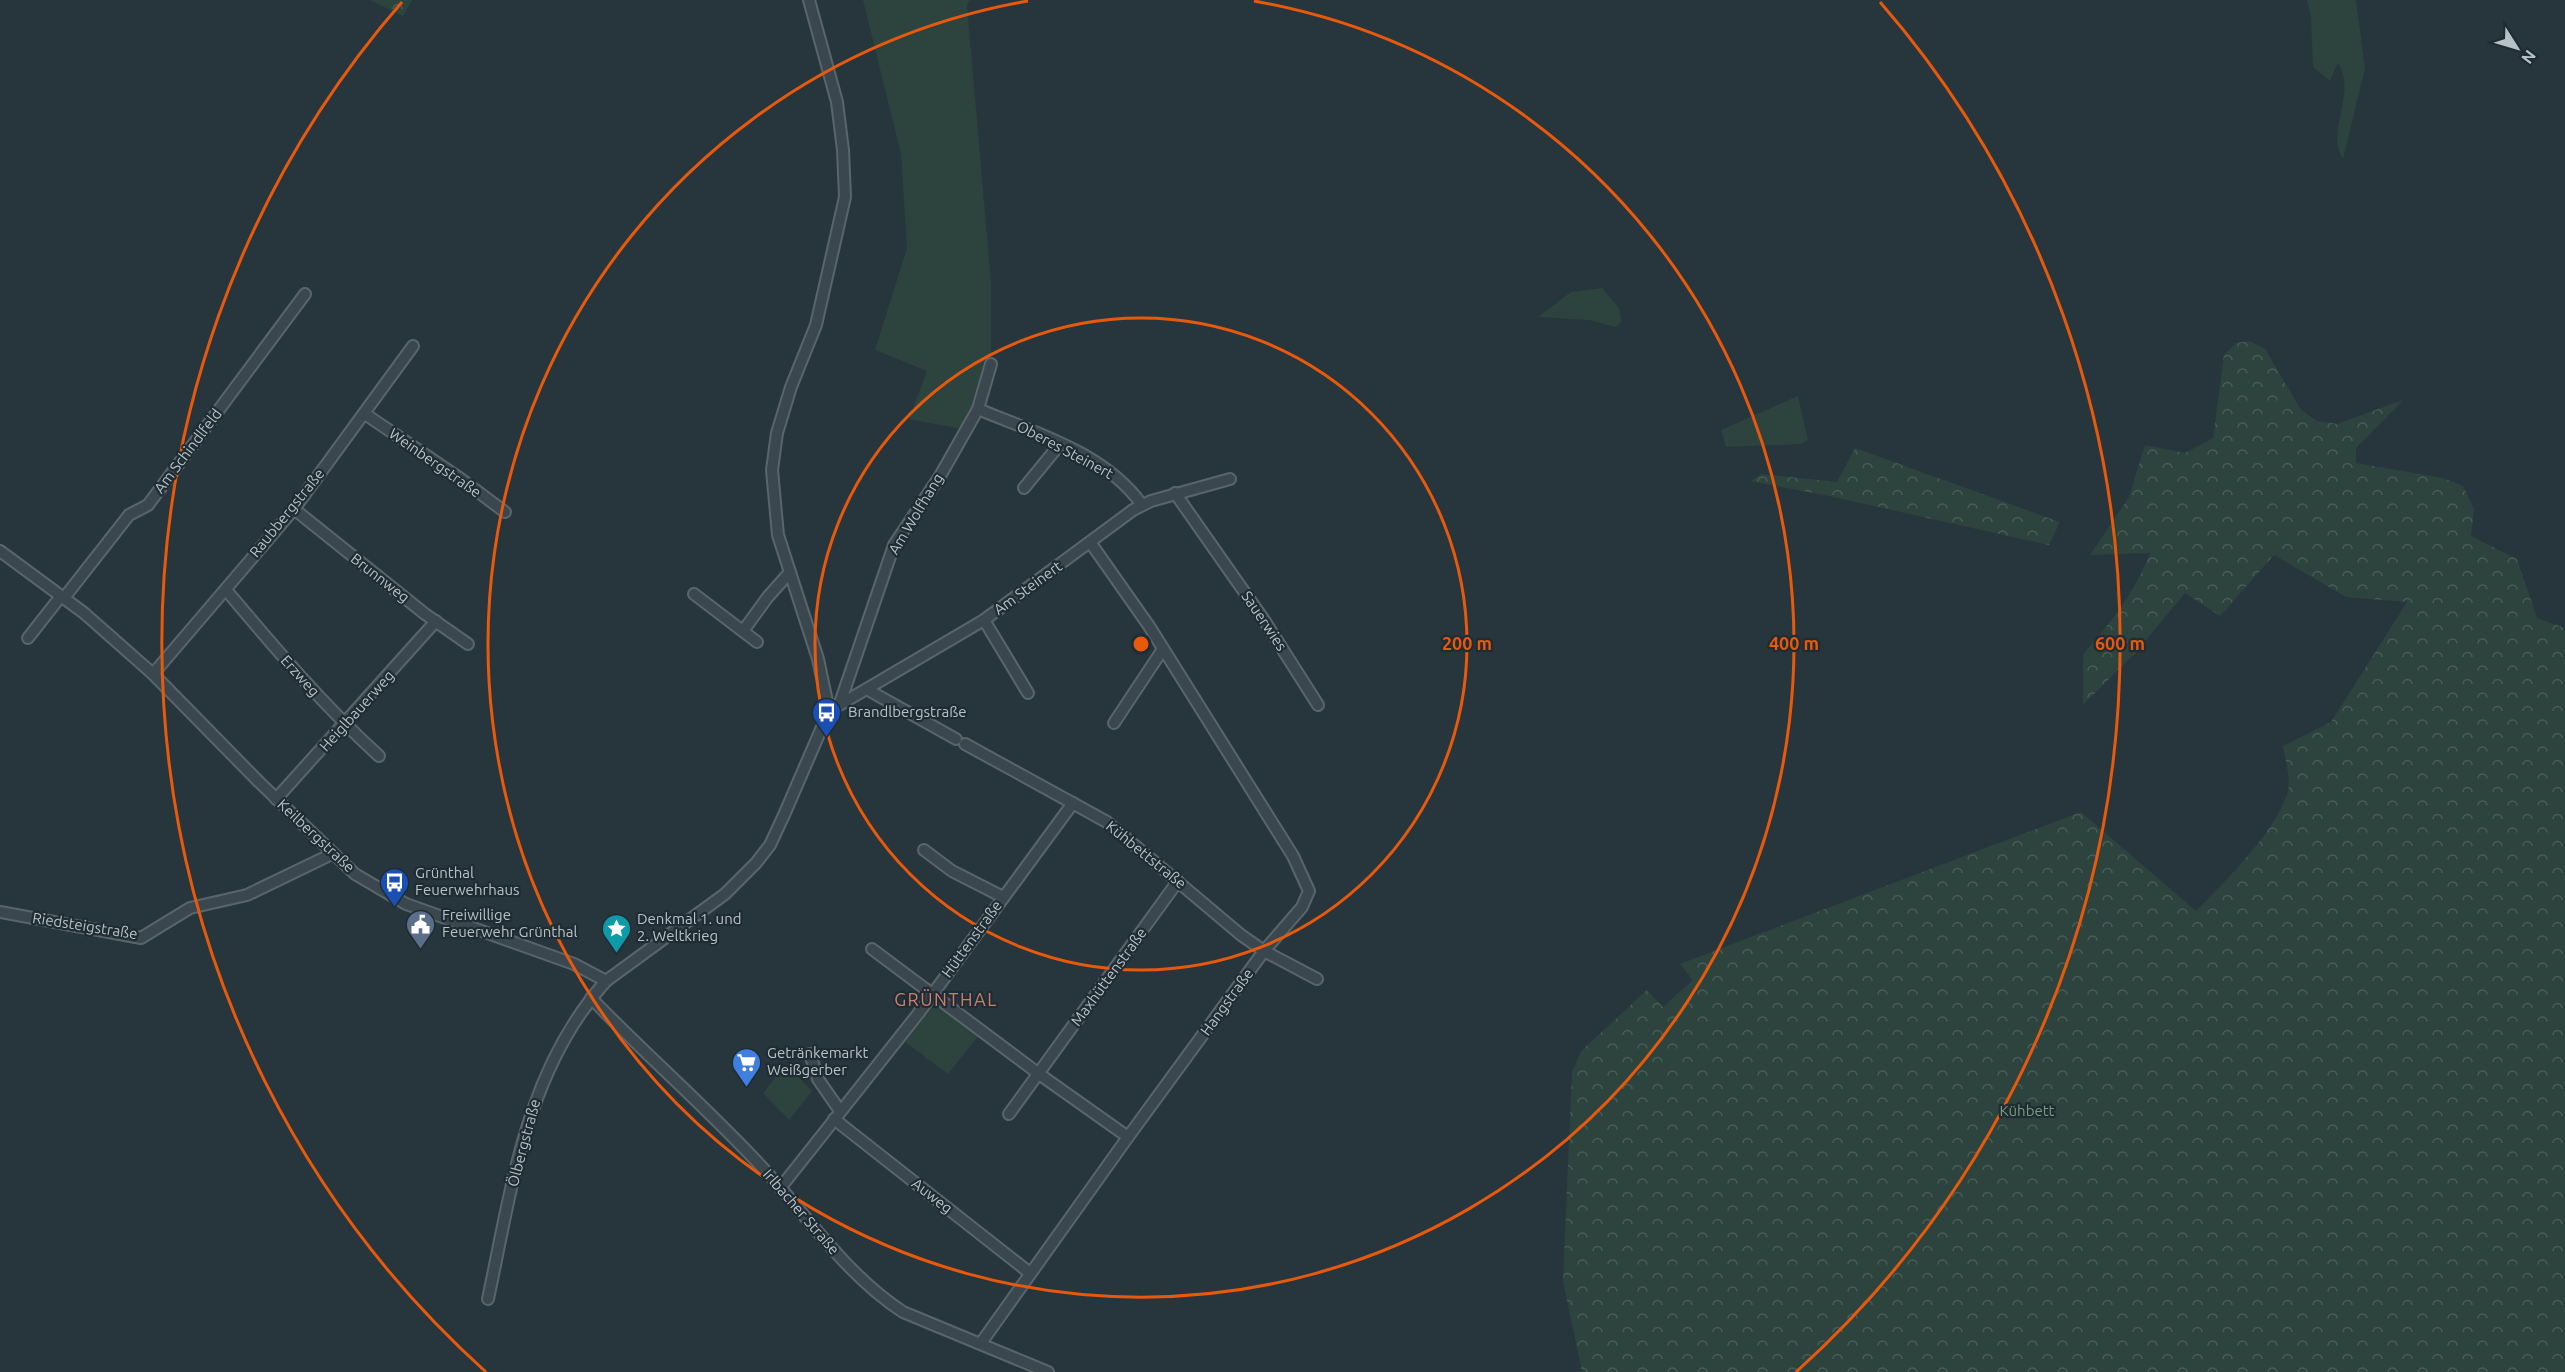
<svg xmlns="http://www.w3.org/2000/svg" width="2565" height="1372" font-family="Ubuntu,sans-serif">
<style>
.green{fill:#2d433e}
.forest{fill:url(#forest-crowns)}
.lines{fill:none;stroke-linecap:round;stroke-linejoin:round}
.street-casing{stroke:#59656b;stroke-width:14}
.street{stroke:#3b474e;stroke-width:10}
.ring{fill:none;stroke:#e8590c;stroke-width:3}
.labels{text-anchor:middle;stroke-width:4.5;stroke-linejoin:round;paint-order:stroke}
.street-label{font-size:15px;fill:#b7c2c8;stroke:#202c33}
.poi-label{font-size:15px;fill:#b7c2c8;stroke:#202c33;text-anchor:start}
.park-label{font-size:15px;fill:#799c78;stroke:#202c33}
.quarter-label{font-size:18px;letter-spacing:1.5px;fill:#cc7f6f;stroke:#202c33}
.centre{fill:#e8590c;stroke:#202c33;stroke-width:3}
.ring-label{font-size:18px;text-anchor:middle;font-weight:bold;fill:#e8590c;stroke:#202c33;stroke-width:4.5;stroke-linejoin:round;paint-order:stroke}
</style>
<defs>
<pattern id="forest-crowns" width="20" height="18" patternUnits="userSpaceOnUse" patternTransform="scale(1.5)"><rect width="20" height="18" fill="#2d433e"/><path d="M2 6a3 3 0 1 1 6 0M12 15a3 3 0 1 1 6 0" fill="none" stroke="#495c58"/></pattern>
</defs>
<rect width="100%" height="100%" fill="#27363d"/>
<g class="green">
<polygon points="863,0 970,0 967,5 991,282 991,364 978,409 961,429 909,419 927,371 875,350 907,248 901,154"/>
<path d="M2307,0h49l9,69 -22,90c-2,-4 -5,-9 -5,-13 -5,-25 17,-57 0,-83l-8,18 -17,-14 -2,-50z"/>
<polygon points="1602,288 1618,307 1622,321 1616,327 1589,320 1538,317 1571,292"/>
<polygon points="1798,396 1808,440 1801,444 1726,447 1721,430"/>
<polygon points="936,1007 943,1007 980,1034 948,1074 905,1042 931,1009"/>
<polygon points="786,1064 812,1091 789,1120 763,1093"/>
</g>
<g class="forest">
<polygon points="370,0 412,0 403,16"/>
<path d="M2250,341l15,8 36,61 16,11 20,3 66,-24 -47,48v15l87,15 20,8 11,23 -3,27 46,23 20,59 28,10v744h-983l-19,-91 9,-209 9,-21 66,-61 16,17 30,-27 -13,-16 401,-152 115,99c30,-31 80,-79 92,-120 3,-12 -3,-33 -5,-45l48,-24 76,-120 -61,-5 -72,-42 -54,61 -35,-23 -49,59 -53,53v-51c30,-34 50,-59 67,-101l-60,2 39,-58 16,-52 40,8 28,-15 11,-83 12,-12z"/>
<polygon points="1855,448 2060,522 2049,545 1829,496 1751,481 1761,474 1837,482"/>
</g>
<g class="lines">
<defs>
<g id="street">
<path d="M978,409c57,24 126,43 164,96"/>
<polyline points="365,414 461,479 505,512"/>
<polyline points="1024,488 1060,444"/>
<polyline points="1175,493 1264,620 1318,705"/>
<polyline points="294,509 425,614 468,644"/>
<polyline points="0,551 84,613 153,674 259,782 355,874 406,904 574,964 606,981"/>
<path d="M226,590c49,58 97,115 153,166"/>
<polyline points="694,594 757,642"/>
<polyline points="64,598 129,515 148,505 305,294"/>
<polyline points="984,620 1028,693"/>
<polyline points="743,631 767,598 790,572"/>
<polyline points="28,638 61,596"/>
<polyline points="153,674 294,509 413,346"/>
<polyline points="868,690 956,739"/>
<polyline points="840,703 894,545 940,476 978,409 991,364"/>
<polyline points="829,711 984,620 1133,510 1151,501 1230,479"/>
<polyline points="1114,723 1163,649"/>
<polyline points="965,744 1107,822 1241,935 1264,951 1317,979"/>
<polyline points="276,799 436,621"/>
<polyline points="924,850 952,871 1003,897"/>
<polyline points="0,912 141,938 190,908 247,895 332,854"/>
<polyline points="872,949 1039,1074 1128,1137"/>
<path d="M591,998c55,57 115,109 169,167 47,50 85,109 143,147l145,60"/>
<polyline points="810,1054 818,1079 840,1111"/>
<polyline points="1009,1114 1178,881"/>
<polyline points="834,1119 1030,1273"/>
<polyline points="781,1187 918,1014 1073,803"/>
<path d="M488,1299c24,-112 38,-229 118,-318l119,-87 31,-31 14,-18 14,-30 45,-104 -11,-52 -40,-124 -6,-65 5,-37 14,-46 25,-62 29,-128 -2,-47 -6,-48 -28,-102"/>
<polyline points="981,1343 1128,1137 1264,951 1302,907 1309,891 1293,856 1149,626 1090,542"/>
</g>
</defs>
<use href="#street" class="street-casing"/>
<use href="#street" class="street"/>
</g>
<g class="ring">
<circle cx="1141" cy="644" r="326"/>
<path d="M1254 1A653 653 0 1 1 1028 1"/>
<path d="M486 1372A979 979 0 0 1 402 2M1880 2A979 979 0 0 1 1796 1372"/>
</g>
<defs>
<symbol id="bus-pin" viewBox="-11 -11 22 30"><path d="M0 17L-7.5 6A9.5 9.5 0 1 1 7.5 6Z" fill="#1a4fb4" stroke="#202c33"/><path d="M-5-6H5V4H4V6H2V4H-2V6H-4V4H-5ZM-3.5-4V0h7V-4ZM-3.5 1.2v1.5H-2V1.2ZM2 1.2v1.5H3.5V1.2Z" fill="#fff"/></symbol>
<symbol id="civic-pin" viewBox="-11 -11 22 30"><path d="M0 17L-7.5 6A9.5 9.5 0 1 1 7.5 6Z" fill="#5c6f8a" stroke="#202c33"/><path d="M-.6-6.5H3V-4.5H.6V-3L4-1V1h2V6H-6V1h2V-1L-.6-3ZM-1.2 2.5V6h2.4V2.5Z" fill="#fff"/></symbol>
<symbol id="sight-pin" viewBox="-11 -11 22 30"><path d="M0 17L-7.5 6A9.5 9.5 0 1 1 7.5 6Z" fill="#0f9aa8" stroke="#202c33"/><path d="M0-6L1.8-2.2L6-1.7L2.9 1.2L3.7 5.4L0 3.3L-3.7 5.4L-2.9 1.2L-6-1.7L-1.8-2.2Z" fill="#fff"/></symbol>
<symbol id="supermarket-pin" viewBox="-11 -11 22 30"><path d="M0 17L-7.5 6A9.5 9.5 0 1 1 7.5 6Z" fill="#3f7fe0" stroke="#202c33"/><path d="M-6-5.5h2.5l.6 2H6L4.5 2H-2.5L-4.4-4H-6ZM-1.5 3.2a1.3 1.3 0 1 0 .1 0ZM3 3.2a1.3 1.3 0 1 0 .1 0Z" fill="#fff"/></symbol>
</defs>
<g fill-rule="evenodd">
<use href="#bus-pin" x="810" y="696" width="33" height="45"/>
<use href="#bus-pin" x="378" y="866" width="33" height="45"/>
<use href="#civic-pin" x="404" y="908" width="33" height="45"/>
<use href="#sight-pin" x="600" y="912" width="33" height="45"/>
<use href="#supermarket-pin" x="730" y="1046" width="33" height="45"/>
</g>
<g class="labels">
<g class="street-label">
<text transform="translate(1065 450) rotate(28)" y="5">Oberes Steinert</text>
<text transform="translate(188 451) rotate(-53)" y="5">Am Schindlfeld</text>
<text transform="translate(435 463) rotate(35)" y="5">Weinbergstraße</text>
<text transform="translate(287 513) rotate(-51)" y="5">Raubbergstraße</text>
<text transform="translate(916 514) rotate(-59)" y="5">Am Wolfhang</text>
<text transform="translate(380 578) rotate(38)" y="5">Brunnweg</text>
<text transform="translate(1028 588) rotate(-36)" y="5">Am Steinert</text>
<text transform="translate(1264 621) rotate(56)" y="5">Sauerwies</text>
<text transform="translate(300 676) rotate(48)" y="5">Erzweg</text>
<text transform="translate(357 711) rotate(-48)" y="5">Heiglbauerweg</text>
<text transform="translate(316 836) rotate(43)" y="5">Keilbergstraße</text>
<text transform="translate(1146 855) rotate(39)" y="5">Kühbettstraße</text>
<text transform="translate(85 926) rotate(9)" y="5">Riedsteigstraße</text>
<text transform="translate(972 939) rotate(-54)" y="5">Hüttenstraße</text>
<text transform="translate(1109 977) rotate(-54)" y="5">Maxhüttenstraße</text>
<text transform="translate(1227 1002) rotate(-54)" y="5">Hangstraße</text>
<text transform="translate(524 1143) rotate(-75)" y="5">Ölbergstraße</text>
<text transform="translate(932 1196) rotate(38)" y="5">Auweg</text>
<text transform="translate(801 1212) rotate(49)" y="5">Irlbacher Straße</text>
</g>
<g class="poi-label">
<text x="848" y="717">Brandlbergstraße</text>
<text x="415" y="878">Grünthal<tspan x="415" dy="17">Feuerwehrhaus</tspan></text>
<text x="442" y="920">Freiwillige<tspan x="442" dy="17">Feuerwehr Grünthal</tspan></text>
<text x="637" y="924">Denkmal 1. und<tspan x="637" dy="17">2. Weltkrieg</tspan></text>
<text x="767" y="1058">Getränkemarkt<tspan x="767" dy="17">Weißgerber</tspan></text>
</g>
<g class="park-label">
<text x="2027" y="1116">Kühbett</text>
</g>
<g class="quarter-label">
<text x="946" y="1006">GRÜNTHAL</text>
</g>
</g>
<circle cx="1141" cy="644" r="9" class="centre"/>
<g class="ring-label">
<text x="1467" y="650">200 m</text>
<text x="1794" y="650">400 m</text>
<text x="2120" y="650">600 m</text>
</g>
<g transform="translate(2517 48) rotate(127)" stroke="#202c33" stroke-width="4.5" paint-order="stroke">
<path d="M0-4.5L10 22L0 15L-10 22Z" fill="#b7c2c8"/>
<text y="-9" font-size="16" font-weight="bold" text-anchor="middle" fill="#b7c2c8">N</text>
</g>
</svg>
